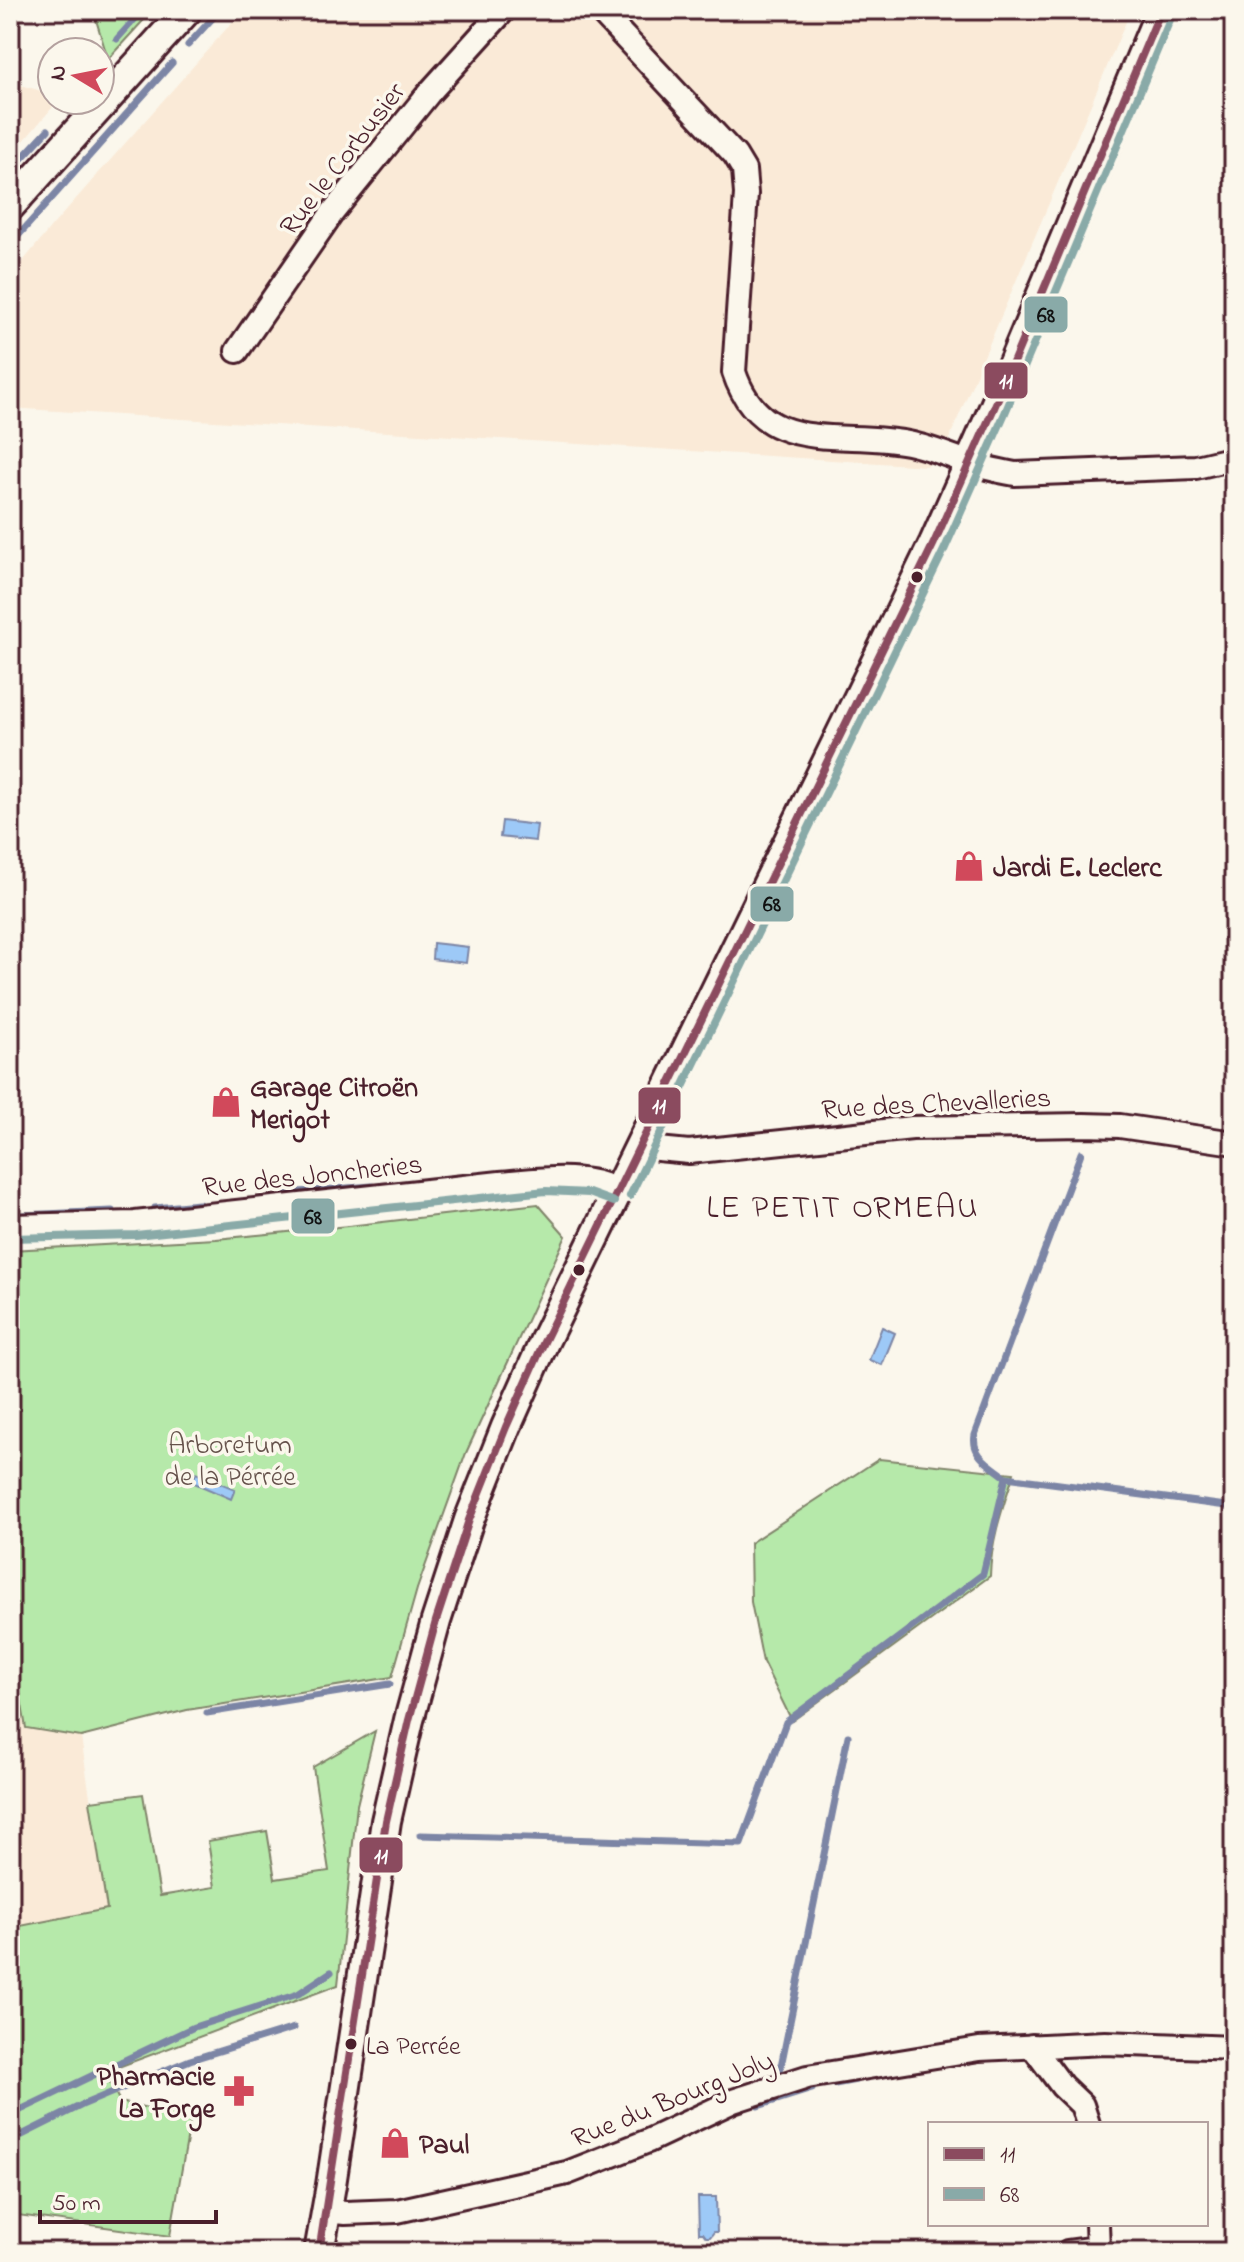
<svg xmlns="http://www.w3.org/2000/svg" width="1244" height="2262" font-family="'Indie Flower',sans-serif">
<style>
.built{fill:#faead7}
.green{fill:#b6e9aa;stroke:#80846a;stroke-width:2}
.water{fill:#9dc9f7;stroke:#7c85a5;stroke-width:2}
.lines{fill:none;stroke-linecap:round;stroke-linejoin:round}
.stream{stroke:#7c85a5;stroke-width:7}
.minor-casing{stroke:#4a1f2b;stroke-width:28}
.tertiary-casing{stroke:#4a1f2b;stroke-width:34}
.minor{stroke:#fbf7ec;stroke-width:22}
.tertiary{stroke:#fbf7ec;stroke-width:28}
.bus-1-casing{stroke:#fbf7ec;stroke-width:14}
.bus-2-casing{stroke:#fbf7ec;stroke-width:14}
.bus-1{stroke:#8b4b5f;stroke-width:8}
.bus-2{stroke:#89aaa8;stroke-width:8}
.bus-dot{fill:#4a1f2b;stroke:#fbf7ec;stroke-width:3}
.labels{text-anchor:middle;stroke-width:7;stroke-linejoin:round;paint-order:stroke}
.bus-label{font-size:26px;fill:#4a1f2b;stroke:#fbf7ec;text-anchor:start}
.street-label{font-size:28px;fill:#4a1f2b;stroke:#fbf7ec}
.poi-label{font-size:28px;font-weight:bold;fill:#4a1f2b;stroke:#fbf7ec;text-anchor:start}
.park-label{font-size:28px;fill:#65524b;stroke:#fbf7ec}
.quarter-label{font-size:32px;letter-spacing:2px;fill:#4a1f2b;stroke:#fbf7ec}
.line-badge{stroke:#fbf7ec;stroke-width:3}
.badge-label{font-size:22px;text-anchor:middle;font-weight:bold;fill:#fff}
.pale-badge-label{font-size:22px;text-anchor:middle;font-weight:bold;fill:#111}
</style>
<rect width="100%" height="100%" fill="#fbf7ec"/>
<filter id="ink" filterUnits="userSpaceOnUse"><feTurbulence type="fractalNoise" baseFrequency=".0125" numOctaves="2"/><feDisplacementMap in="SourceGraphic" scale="16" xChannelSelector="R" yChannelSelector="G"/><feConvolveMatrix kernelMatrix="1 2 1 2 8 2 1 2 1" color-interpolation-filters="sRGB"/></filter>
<g filter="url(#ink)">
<g class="built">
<polygon points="243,10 1131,10 941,458 926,466 10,408 10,277 52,226"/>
<polygon points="10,82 52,94 52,100 56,100 52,108 10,157"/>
<polygon points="10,1637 26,1727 81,1737 107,1910 10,1928"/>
</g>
<g class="green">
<polygon points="93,10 153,10 108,59"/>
<polygon points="538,1204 566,1236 466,1453 417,1589 392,1677 187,1710 81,1737 26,1728 10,1637 10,1250 216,1239 348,1226"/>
<path d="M879,1459l135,14c-11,34 -23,67 -24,103l-198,145 -29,-59 -12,-60 -1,-59z"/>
<polygon points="375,1731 357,1805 338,1985 105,2072 120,2102 191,2117 170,2236 10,2214 10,1928 107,1909 90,1801 143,1794 160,1896 215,1887 208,1841 267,1831 275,1879 329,1871 313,1767"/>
</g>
<g class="water">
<polygon points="502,821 537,825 535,841 500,837"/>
<polygon points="433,943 468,947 466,963 432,959"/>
<polygon points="882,1327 895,1333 882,1365 869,1360"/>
<polygon points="196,1473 235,1489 231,1499 192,1482"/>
<polygon points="698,2197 716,2197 717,2232 714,2232 710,2237 706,2237 703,2233 699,2233"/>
</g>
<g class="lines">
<g class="stream">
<polyline points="117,39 143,10"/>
<polyline points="188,45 220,10"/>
<polyline points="10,171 48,130"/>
<polyline points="10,245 172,63"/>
<polyline points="974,1115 997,1114"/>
<polyline points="286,1193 372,1186"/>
<polyline points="155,1208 199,1204"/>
<polyline points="22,1215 112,1211"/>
<path d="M1006,1477c-15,-12 -35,-21 -31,-42l106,-282"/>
<polyline points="207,1713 390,1684"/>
<polyline points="420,1835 741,1844 786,1722 983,1574 1006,1477 1234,1507"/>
<polyline points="780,2071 848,1736"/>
<polyline points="835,2084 856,2080"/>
<polyline points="758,2106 812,2089"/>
<polyline points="10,2115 194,2027 298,1994 331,1972"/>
<polyline points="10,2141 82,2105 190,2060 294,2028"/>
</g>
<defs>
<g id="minor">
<path d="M599,10l136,145 9,15 2,24 -12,178c28,86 106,57 174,71 20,4 40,12 59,19 16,6 32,9 48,12l181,-7 38,-9"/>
<polyline points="237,351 332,213 429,93 504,10"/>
<polyline points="643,1143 658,1149 689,1152 912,1128 1084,1125 1120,1126 1234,1143"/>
<path d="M10,1226l125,-3 365,-40c39,-3 84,-11 119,8"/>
<polyline points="1032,2046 1062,2086 1082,2105 1088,2124"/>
<polyline points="326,2211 345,2213 397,2211 567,2173 648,2141 733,2101 807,2077 979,2049 1105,2043 1234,2048"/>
<polyline points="1068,2252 1098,2248 1097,2224"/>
</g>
<g id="tertiary">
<polyline points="10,206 187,10"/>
<polyline points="319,2252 331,2185 386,1821 409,1720 436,1621 469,1520 506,1427 544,1342 934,543 994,408 1161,10"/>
</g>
</defs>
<use href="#minor" class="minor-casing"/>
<use href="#tertiary" class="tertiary-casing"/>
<use href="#minor" class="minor"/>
<use href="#tertiary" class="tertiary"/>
<defs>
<polyline id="bus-1" points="319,2252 386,1821 409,1720 436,1621 469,1520 506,1427 544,1342 934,543 994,408 1161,10"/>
<g id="bus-2">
<polyline points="630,1196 945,548 1005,413 1172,15"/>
<polyline points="10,1238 136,1235 546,1191 589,1193 614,1202"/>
</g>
</defs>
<use href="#bus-1" class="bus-1-casing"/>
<use href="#bus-2" class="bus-2-casing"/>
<use href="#bus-1" class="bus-1"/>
<use href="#bus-2" class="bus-2"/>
</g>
</g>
<defs>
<symbol id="shop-bare" viewBox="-9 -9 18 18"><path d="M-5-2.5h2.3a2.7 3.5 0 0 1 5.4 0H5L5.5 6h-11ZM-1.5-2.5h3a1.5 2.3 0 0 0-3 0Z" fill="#d1495b" stroke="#fbf7ec" stroke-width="2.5" paint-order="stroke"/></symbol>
<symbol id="pharmacy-bare" viewBox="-9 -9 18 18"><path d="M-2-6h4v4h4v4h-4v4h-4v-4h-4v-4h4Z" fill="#d1495b" stroke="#fbf7ec" stroke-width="2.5" paint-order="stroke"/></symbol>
</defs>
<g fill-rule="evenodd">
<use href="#shop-bare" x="947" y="844" width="44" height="44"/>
<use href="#shop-bare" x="204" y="1080" width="44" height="44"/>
<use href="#pharmacy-bare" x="217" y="2069" width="44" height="44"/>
<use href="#shop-bare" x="373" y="2121" width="44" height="44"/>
</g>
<g class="bus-dot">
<circle cx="917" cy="577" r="7"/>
<circle cx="579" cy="1270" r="7"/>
<circle cx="351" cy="2044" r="7"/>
</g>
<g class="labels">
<g class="bus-label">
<text x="366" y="2054">La Perrée</text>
</g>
<g class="street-label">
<text transform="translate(341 158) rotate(-52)" y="10">Rue le Corbusier</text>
<text transform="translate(936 1102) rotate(-3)" y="10">Rue des Chevalleries</text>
<text transform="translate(312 1174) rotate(-6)" y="10">Rue des Joncheries</text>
<text transform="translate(672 2098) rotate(-22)" y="10">Rue du Bourg Joly</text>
</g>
<g class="poi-label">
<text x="993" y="876">Jardi E. Leclerc</text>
<text x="250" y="1096">Garage Citroën<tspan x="250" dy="32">Merigot</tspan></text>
<text x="215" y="2085" text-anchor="end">Pharmacie<tspan x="215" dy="32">La Forge</tspan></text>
<text x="419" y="2153">Paul</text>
</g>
<g class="park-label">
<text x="230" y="1453">Arboretum<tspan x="230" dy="32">de la Pérrée</tspan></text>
</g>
<g class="quarter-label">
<text x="843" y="1217">LE PETIT ORMEAU</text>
</g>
</g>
<g class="line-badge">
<rect x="1023" y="295" width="46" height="39" rx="8" fill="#89aaa8"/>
<rect x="983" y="361" width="46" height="39" rx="8" fill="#8b4b5f"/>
<rect x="749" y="885" width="46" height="38" rx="8" fill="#89aaa8"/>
<rect x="637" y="1086" width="45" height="39" rx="8" fill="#8b4b5f"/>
<rect x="290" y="1197" width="46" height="38" rx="8" fill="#89aaa8"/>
<rect x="358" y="1836" width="46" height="38" rx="8" fill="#8b4b5f"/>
</g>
<g class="badge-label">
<text x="1006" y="388">11</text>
<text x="659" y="1113">11</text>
<text x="381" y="1863">11</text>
</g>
<g class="pale-badge-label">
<text x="1046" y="322">68</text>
<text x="772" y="911">68</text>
<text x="313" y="1224">68</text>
</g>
<rect width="1244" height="2262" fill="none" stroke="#fbf7ec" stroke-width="40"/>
<rect x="20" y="20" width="1204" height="2222" fill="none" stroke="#4a1f2b" stroke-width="3" filter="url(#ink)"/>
<rect x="928" y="2122" width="280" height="104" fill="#fbf7ec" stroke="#b4a19f" stroke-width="2"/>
<rect x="944" y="2148" width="40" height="12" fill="#8b4b5f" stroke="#b4a19f" stroke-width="2"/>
<text x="1000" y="2162" font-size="24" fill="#4a1f2b">11</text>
<rect x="944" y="2188" width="40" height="12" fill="#89aaa8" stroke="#b4a19f" stroke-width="2"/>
<text x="1000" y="2202" font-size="24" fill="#4a1f2b">68</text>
<g transform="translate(76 76) rotate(280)"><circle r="38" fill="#fbf7ec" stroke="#b4a19f" stroke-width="2"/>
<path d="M0-6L14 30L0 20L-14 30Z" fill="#d1495b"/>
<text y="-12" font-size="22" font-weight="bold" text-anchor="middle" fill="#4a1f2b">N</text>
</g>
<path d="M40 2210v12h176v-12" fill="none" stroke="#4a1f2b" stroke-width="4"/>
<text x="52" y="2210" font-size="24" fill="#4a1f2b" stroke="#fbf7ec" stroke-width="6" paint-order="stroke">50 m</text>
</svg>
